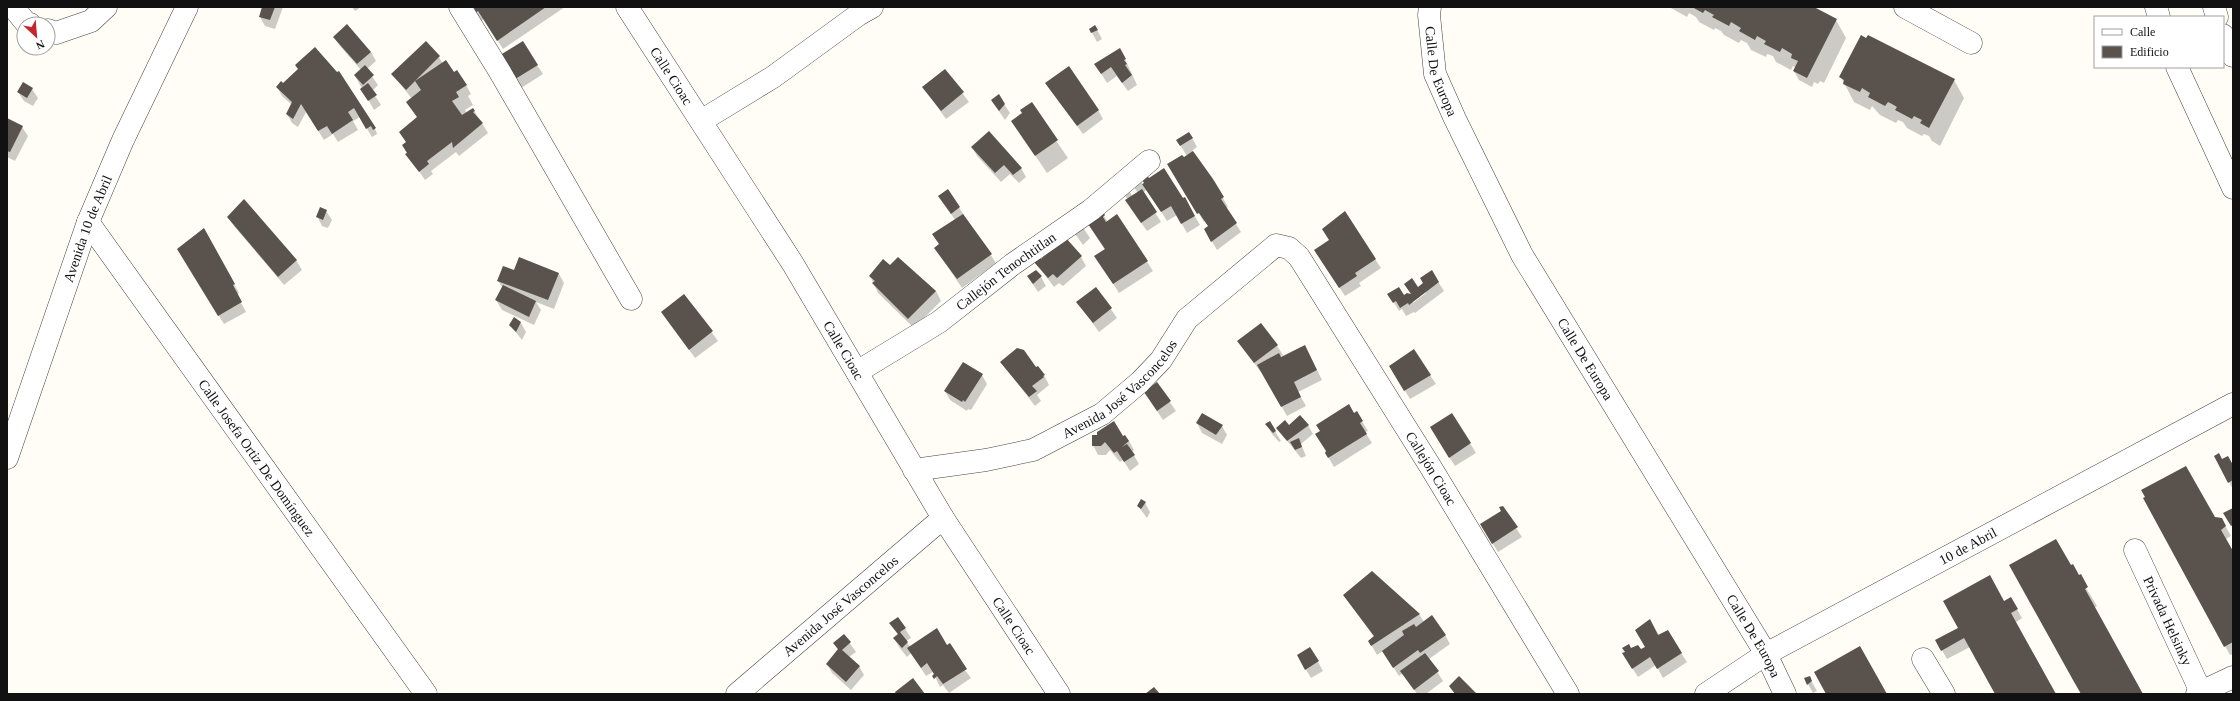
<svg xmlns="http://www.w3.org/2000/svg" width="2240" height="701" font-family="'Times New Roman',serif">
<style>
.shadow{fill:#0003;fill-rule:evenodd}
.building{fill:#5a524d}
.lines{fill:none;stroke-linecap:round;stroke-linejoin:round}
.minor-casing{stroke:#444;stroke-width:23}
.tertiary-casing{stroke:#444;stroke-width:23}
.minor{stroke:#fff;stroke-width:22}
.tertiary{stroke:#fff;stroke-width:22}
.labels{text-anchor:middle;stroke-width:4;stroke-linejoin:round;paint-order:stroke}
.street-label{font-size:14px;fill:#111;stroke:#fff}
</style>
<rect width="100%" height="100%" fill="#fffdf5"/>
<g class="shadow">
<polygon points="263,7 283,7 275,29 265,26 260,17"/>
<polygon points="352,7 361,7 355,11"/>
<polygon points="470,7 565,7 503,49 484,19 481,21"/>
<polygon points="1669,7 1812,7 1836,20 1846,38 1824,83 1820,81 1818,84 1814,82 1812,87 1799,80 1794,71 1796,68 1793,66 1791,70 1776,62 1773,56 1767,54 1766,57 1751,50 1747,43 1741,40 1739,43 1724,35 1721,31 1715,28 1714,30 1699,22 1696,17 1689,13 1687,17"/>
<polygon points="1095,26 1102,39 1097,42 1090,29"/>
<polygon points="334,37 371,52 376,61 367,69 378,85 372,91 381,105 374,110 355,76 361,70 340,46"/>
<polygon points="439,57 443,64 466,85 471,94 468,96 473,105 465,110 467,113 473,109 488,133 459,156 456,152 431,171 433,174 425,180 407,154 407,143 400,132 418,118 407,102 412,99 393,74"/>
<polygon points="1125,59 1137,85 1128,91 1117,76 1107,83 1096,65"/>
<polygon points="537,65 543,74 518,90 503,66"/>
<polygon points="945,70 969,102 946,119 923,87"/>
<polygon points="339,72 375,129 379,138 377,134 372,137 360,117 353,121 358,130 338,142 333,134 324,140 306,112 298,127 292,123 287,114 292,105 282,96 277,87"/>
<polygon points="1841,77 1954,80 1964,98 1940,146 1932,141 1929,136 1924,134 1922,136 1907,128 1903,122 1898,120 1896,123 1880,115 1872,106 1870,110 1854,102"/>
<polygon points="1046,84 1098,110 1103,119 1083,134"/>
<polygon points="32,89 38,98 33,106 24,101 18,92"/>
<polygon points="992,101 1004,104 1010,113 1005,120"/>
<polygon points="1031,104 1068,158 1047,173 1012,121 1023,114"/>
<polygon points="7,119 22,127 28,136 15,161 7,157"/>
<polygon points="1192,138 1197,147 1192,151 1223,198 1228,207 1226,208 1241,232 1217,250 1205,230 1209,227 1205,221 1204,222 1169,164 1187,156 1177,140"/>
<polygon points="972,147 1021,168 1026,177 1019,183 1010,174 1001,182 977,156"/>
<polygon points="1148,180 1184,198 1200,225 1187,233 1177,215 1167,221 1147,189 1143,193 1161,222 1147,231 1132,210 1122,188 1126,186 1133,197 1138,193 1131,183 1140,181 1143,185"/>
<polygon points="948,191 996,263 962,288 935,248 940,245 955,220 940,196"/>
<polygon points="326,211 332,220 328,228 322,226 317,216"/>
<polygon points="1104,216 1108,222 1117,216 1153,271 1119,293 1101,265 1105,250 1089,225"/>
<polygon points="228,217 296,260 302,270 284,285 234,226"/>
<polygon points="1080,223 1090,238 1083,245 1073,231"/>
<polygon points="204,229 239,293 237,295 246,312 224,324 183,258"/>
<polygon points="1315,250 1375,259 1381,268 1359,283 1361,286 1345,296"/>
<polygon points="1081,257 1086,266 1063,286 1059,283 1054,287 1035,262"/>
<polygon points="519,258 559,274 564,283 554,309 536,302 541,310 534,325 502,310 496,300 503,288 498,281 514,271"/>
<polygon points="898,258 936,291 941,301 914,328 878,293 870,276 890,266"/>
<path d="M1432,272l12,19 -29,22 -1,-1 -8,4 -4,-7 -3,2 -10,-17 23,2zM1425,291l1,2 -13,10v-3z"/>
<polygon points="1028,277 1041,277 1046,286 1038,292"/>
<polygon points="1096,288 1117,318 1099,332 1078,303"/>
<polygon points="684,295 718,341 695,358 662,312"/>
<polygon points="521,323 526,332 522,340 510,325"/>
<polygon points="1238,341 1277,346 1283,355 1280,357 1281,359 1310,356 1322,380 1298,392 1306,406 1287,416 1261,370 1260,371"/>
<polygon points="1001,362 1036,369 1044,375 1049,385 1037,395 1041,401 1035,406"/>
<polygon points="1390,366 1430,375 1436,384 1410,399"/>
<polygon points="982,375 987,384 971,410 968,409 967,411 950,400 945,391"/>
<polygon points="1157,384 1176,411 1163,420 1145,393"/>
<polygon points="1357,413 1368,431 1365,432 1372,443 1334,467 1326,453"/>
<polygon points="1452,414 1476,453 1455,466 1436,436"/>
<polygon points="1197,423 1222,426 1227,435 1222,444 1202,433"/>
<polygon points="1270,423 1281,441 1279,442 1272,434 1267,425"/>
<polygon points="1308,425 1313,434 1301,444 1306,456 1301,458 1277,428"/>
<polygon points="1123,437 1129,441 1134,450 1132,452 1139,464 1130,471 1123,460 1120,462 1110,450 1106,455 1098,455 1093,445"/>
<polygon points="2216,456 2233,467 2233,489 2229,482"/>
<polygon points="1145,503 1150,512 1147,518 1138,506"/>
<polygon points="1502,507 1522,537 1498,552 1486,533 1502,511"/>
<polygon points="2215,519 2222,520 2231,536 2226,539 2233,552 2233,654 2230,655 2225,646"/>
<polygon points="2072,565 2097,606 2094,608 2142,694 2081,694 2071,566"/>
<polygon points="1344,595 1419,614 1424,622 1445,635 1450,644 1429,659 1443,681 1426,694 1417,694 1403,673 1399,676 1383,651 1377,655 1369,641 1374,637"/>
<polygon points="2011,599 2022,618 2015,623 2055,694 1996,694 1970,647 1947,659 1936,640"/>
<polygon points="898,618 911,638 906,641 910,647 947,647 971,678 949,693 943,685 940,687 933,672 926,676 911,653 907,657 899,647 894,638 898,635 890,623"/>
<polygon points="1650,620 1659,635 1681,653 1687,662 1663,678 1656,665 1638,677 1629,663 1631,650 1641,651 1646,647"/>
<polygon points="844,635 856,652 849,657 859,666 864,675 851,690 832,673 827,664 838,650 834,643"/>
<polygon points="1310,648 1323,671 1311,678 1298,656"/>
<polygon points="1809,677 1817,691 1813,693 1805,679"/>
</g>
<g class="building">
<polygon points="262,7 275,7 270,20 259,17"/>
<polygon points="470,7 546,7 497,41 478,11 475,13"/>
<polygon points="1692,7 1814,7 1837,19 1807,78 1793,71 1798,61 1791,58 1792,54 1782,48 1780,52 1764,44 1766,41 1757,36 1755,40 1739,31 1741,28 1731,22 1729,26 1712,17 1714,15 1705,10 1703,13"/>
<polygon points="347,24 371,52 357,64 333,37"/>
<polygon points="1095,25 1098,30 1091,33 1089,29"/>
<polygon points="1861,35 1866,38 1868,35 1955,79 1929,128 1920,123 1922,120 1914,116 1912,119 1895,110 1897,107 1892,104 1888,102 1885,106 1868,97 1870,93 1862,88 1860,92 1843,84 1844,80 1839,77"/>
<polygon points="426,41 440,56 415,81 446,60 454,72 457,70 467,85 456,92 459,97 452,101 462,115 473,108 475,111 473,112 483,123 453,148 452,142 427,161 429,164 419,172 405,154 407,153 402,145 406,142 399,132 417,117 406,102 421,90 415,81 406,90 391,74"/>
<polygon points="523,41 538,65 512,81 497,57"/>
<polygon points="315,47 337,72 339,71 376,128 373,130 371,126 366,129 354,108 348,112 353,120 332,134 327,126 318,131 301,104 293,119 286,114 292,102 276,87 281,81 283,83 298,69 295,65"/>
<polygon points="1120,48 1126,59 1124,60 1127,64 1125,65 1132,75 1122,83 1111,67 1101,74 1094,64"/>
<polygon points="365,65 374,75 363,85 354,75"/>
<polygon points="1069,66 1099,110 1077,126 1045,83"/>
<polygon points="945,69 964,92 941,111 922,87"/>
<polygon points="23,82 33,88 27,98 17,92"/>
<polygon points="368,83 377,95 368,101 360,89"/>
<polygon points="999,94 1005,104 999,111 991,100"/>
<polygon points="1032,102 1058,140 1035,156 1011,121 1022,113 1020,110"/>
<polygon points="7,118 23,126 10,152 7,151"/>
<polygon points="989,131 1022,168 1013,175 1004,165 995,173 971,147"/>
<polygon points="1189,132 1193,138 1180,146 1176,140"/>
<polygon points="1193,151 1213,179 1224,197 1221,199 1237,223 1211,242 1204,229 1208,226 1199,213 1197,214 1167,164 1182,155 1184,157"/>
<polygon points="1164,168 1183,198 1185,197 1195,216 1181,224 1171,206 1161,212 1142,184 1144,183 1140,176 1145,173 1149,178"/>
<polygon points="948,189 960,207 951,214 938,196"/>
<polygon points="1142,189 1157,212 1141,223 1125,200"/>
<polygon points="244,199 297,260 278,277 227,217"/>
<polygon points="320,207 327,210 323,220 316,217"/>
<polygon points="1100,208 1105,215 1103,217 1106,222 1117,214 1148,261 1113,284 1094,256 1105,249 1088,224"/>
<polygon points="1345,211 1376,259 1355,273 1357,276 1339,288 1314,250 1329,240 1322,229"/>
<polygon points="963,214 992,254 957,279 934,248 939,244 932,234"/>
<polygon points="204,228 235,284 233,285 242,302 218,316 177,249"/>
<polygon points="1066,238 1082,256 1057,278 1053,274 1048,278 1034,262 1039,257 1041,259"/>
<polygon points="519,257 559,273 548,300 497,281 503,266 514,270"/>
<polygon points="898,257 936,291 908,319 872,283 875,281 869,276 883,259 890,265"/>
<polygon points="1036,270 1042,276 1033,284 1027,276"/>
<polygon points="1432,270 1439,282 1409,305 1408,303 1400,308 1396,301 1393,303 1387,294 1399,287 1404,295 1407,293 1411,294 1404,284 1412,278 1418,287 1423,283 1420,278"/>
<polygon points="503,285 536,301 529,317 495,300"/>
<polygon points="1096,287 1112,308 1093,323 1076,302"/>
<polygon points="684,294 713,331 689,350 661,312"/>
<polygon points="514,317 521,322 516,332 509,325"/>
<polygon points="1261,323 1278,345 1254,363 1237,341"/>
<polygon points="1305,345 1317,370 1294,382 1301,397 1281,407 1257,365 1279,353 1281,357"/>
<polygon points="1017,348 1024,350 1036,367 1038,366 1045,375 1043,376 1044,377 1032,386 1037,391 1029,397 1000,362"/>
<polygon points="1414,349 1431,375 1404,391 1389,366"/>
<polygon points="963,362 983,374 965,402 963,400 962,402 944,391"/>
<polygon points="1157,382 1171,401 1157,411 1144,392"/>
<polygon points="1349,404 1354,413 1357,411 1363,421 1360,423 1367,434 1328,458 1325,453 1326,451 1315,434 1320,431 1316,425"/>
<polygon points="1202,413 1223,425 1216,435 1196,423"/>
<polygon points="1452,413 1471,443 1449,458 1430,427"/>
<polygon points="1300,415 1309,425 1287,441 1276,428 1285,420 1289,425"/>
<polygon points="1114,421 1123,436 1125,435 1129,441 1122,447 1127,444 1135,455 1124,462 1117,451 1114,453 1105,442 1101,446 1092,446 1092,435 1097,435 1097,432"/>
<polygon points="1270,421 1276,431 1273,433 1265,424"/>
<polygon points="1299,438 1302,447 1295,450 1290,442"/>
<polygon points="2219,453 2222,459 2228,456 2233,465 2233,480 2228,483 2214,456"/>
<polygon points="2186,466 2215,517 2222,518 2226,526 2221,530 2233,551 2233,642 2224,647 2143,498 2145,497 2141,490"/>
<polygon points="1141,499 1146,502 1141,509 1137,506"/>
<polygon points="1503,506 1518,527 1492,544 1480,524 1501,511 1499,507"/>
<polygon points="2233,508 2233,525 2231,526 2223,513"/>
<polygon points="2056,539 2071,565 2073,564 2079,575 2081,574 2088,587 2085,589 2143,694 2081,694 2073,680 2009,565"/>
<polygon points="1372,571 1420,614 1371,646 1368,641 1374,636 1343,595"/>
<polygon points="1990,575 2004,601 2011,597 2018,609 2011,613 2056,694 1995,694 1964,638 1941,651 1935,640 1958,628 1943,601"/>
<polygon points="1432,615 1446,635 1420,653 1418,650 1393,668 1382,651 1404,635 1402,631 1414,624 1416,627"/>
<polygon points="898,617 906,628 900,632 908,642 902,648 893,638 898,634 889,623"/>
<polygon points="1650,619 1658,635 1668,630 1682,653 1657,669 1650,657 1632,669 1622,653 1625,652 1622,648 1629,644 1631,648 1638,645 1641,649 1645,647 1635,630"/>
<polygon points="937,628 947,645 950,643 967,669 943,684 937,676 934,679 932,676 934,674 927,663 921,668 907,648"/>
<polygon points="844,634 851,642 842,650 860,666 846,682 826,664 838,649 833,643"/>
<polygon points="1860,646 1887,694 1826,694 1814,672"/>
<polygon points="1310,647 1319,661 1305,670 1297,655"/>
<polygon points="1425,653 1439,671 1414,690 1400,671"/>
<polygon points="1459,676 1477,694 1455,694 1449,686"/>
<polygon points="1810,676 1812,681 1807,685 1804,678"/>
<polygon points="913,678 925,694 896,694 895,692"/>
<polygon points="1154,687 1160,694 1145,694"/>
</g>
<g class="lines">
<defs>
<g id="minor">
<polyline points="13,7 26,23 30,24"/>
<polyline points="460,7 500,72 631,299"/>
<path id="s1" d="M627,7l166,257 150,254 116,176"/>
<path id="s2" d="M1430,7l-1,8 6,59 20,45 67,136 244,399 19,40"/>
<polyline points="1905,7 1971,43"/>
<polyline points="48,30 56,33 91,21 106,7"/>
<polyline points="701,121 773,77 858,15 872,7"/>
<path id="s3" d="M88,222l338,472"/>
<path id="s4" d="M857,372l82,-50 74,-58 78,-54 58,-49"/>
<path id="s5" d="M914,470l72,-10 47,-10 69,-36 38,-32 21,-22 26,-41 89,-74 13,3 10,9 131,209 138,228"/>
<path id="s6" d="M2135,550l66,142"/>
<polyline points="1923,659 1944,694"/>
<path id="s7" d="M737,694l206,-176"/>
<path id="s8" d="M1706,694l60,-40 467,-250"/>
<polyline points="2197,694 2233,677"/>
</g>
<g id="tertiary">
<polyline points="2156,7 2159,17"/>
<polyline points="2214,7 2217,17"/>
<polyline points="2223,35 2233,56"/>
<polyline points="2177,67 2233,188"/>
<path id="s9" d="M7,458l81,-236 35,-82 64,-133"/>
</g>
</defs>
<use href="#minor" class="minor-casing"/>
<use href="#tertiary" class="tertiary-casing"/>
<use href="#minor" class="minor"/>
<use href="#tertiary" class="tertiary"/>
</g>
<g class="labels">
<g class="street-label">
<text dy="5" stroke="none"><textPath href="#s2" startOffset="66">Calle De Europa</textPath></text>
<text dy="5" stroke="none"><textPath href="#s1" startOffset="82">Calle Cioac</textPath></text>
<text dy="5" stroke="none"><textPath href="#s9" startOffset="243">Avenida 10 de Abril</textPath></text>
<text dy="5" stroke="none"><textPath href="#s4" startOffset="180">Callejón Tenochtitlan</textPath></text>
<text dy="5" stroke="none"><textPath href="#s1" startOffset="406">Calle Cioac</textPath></text>
<text dy="5" stroke="none"><textPath href="#s2" startOffset="390">Calle De Europa</textPath></text>
<text dy="5" stroke="none"><textPath href="#s5" startOffset="228">Avenida José Vasconcelos</textPath></text>
<text dy="5" stroke="none"><textPath href="#s3" startOffset="290">Calle Josefa Ortiz De Domínguez</textPath></text>
<text dy="5" stroke="none"><textPath href="#s5" startOffset="719">Callejón Cioac</textPath></text>
<text dy="5" stroke="none"><textPath href="#s8" startOffset="301">10 de Abril</textPath></text>
<text dy="5" stroke="none"><textPath href="#s7" startOffset="136">Avenida José Vasconcelos</textPath></text>
<text dy="5" stroke="none"><textPath href="#s6" startOffset="78">Privada Helsinky</textPath></text>
<text dy="5" stroke="none"><textPath href="#s1" startOffset="730">Calle Cioac</textPath></text>
<text dy="5" stroke="none"><textPath href="#s2" startOffset="714">Calle De Europa</textPath></text>
</g>
</g>
<rect width="2240" height="701" fill="none" stroke="#111111" stroke-width="16"/>
<rect x="2094" y="16" width="130" height="52" fill="#ffffff" stroke="#a0a0a0"/>
<rect x="2102" y="29" width="20" height="6" fill="#ffffff" stroke="#a0a0a0"/>
<text x="2130" y="36" font-size="12" fill="#111111">Calle</text>
<rect x="2102" y="46" width="20" height="12" fill="#5a524d" stroke="#a0a0a0"/>
<text x="2130" y="56" font-size="12" fill="#111111">Edificio</text>
<g transform="translate(36 36) rotate(154)"><circle r="19" fill="#ffffff" stroke="#a0a0a0"/>
<path d="M0-3L7 15L0 10L-7 15Z" fill="#c4262e"/>
<text y="-6" font-size="11" font-weight="bold" text-anchor="middle" fill="#111111">N</text>
</g>
</svg>
